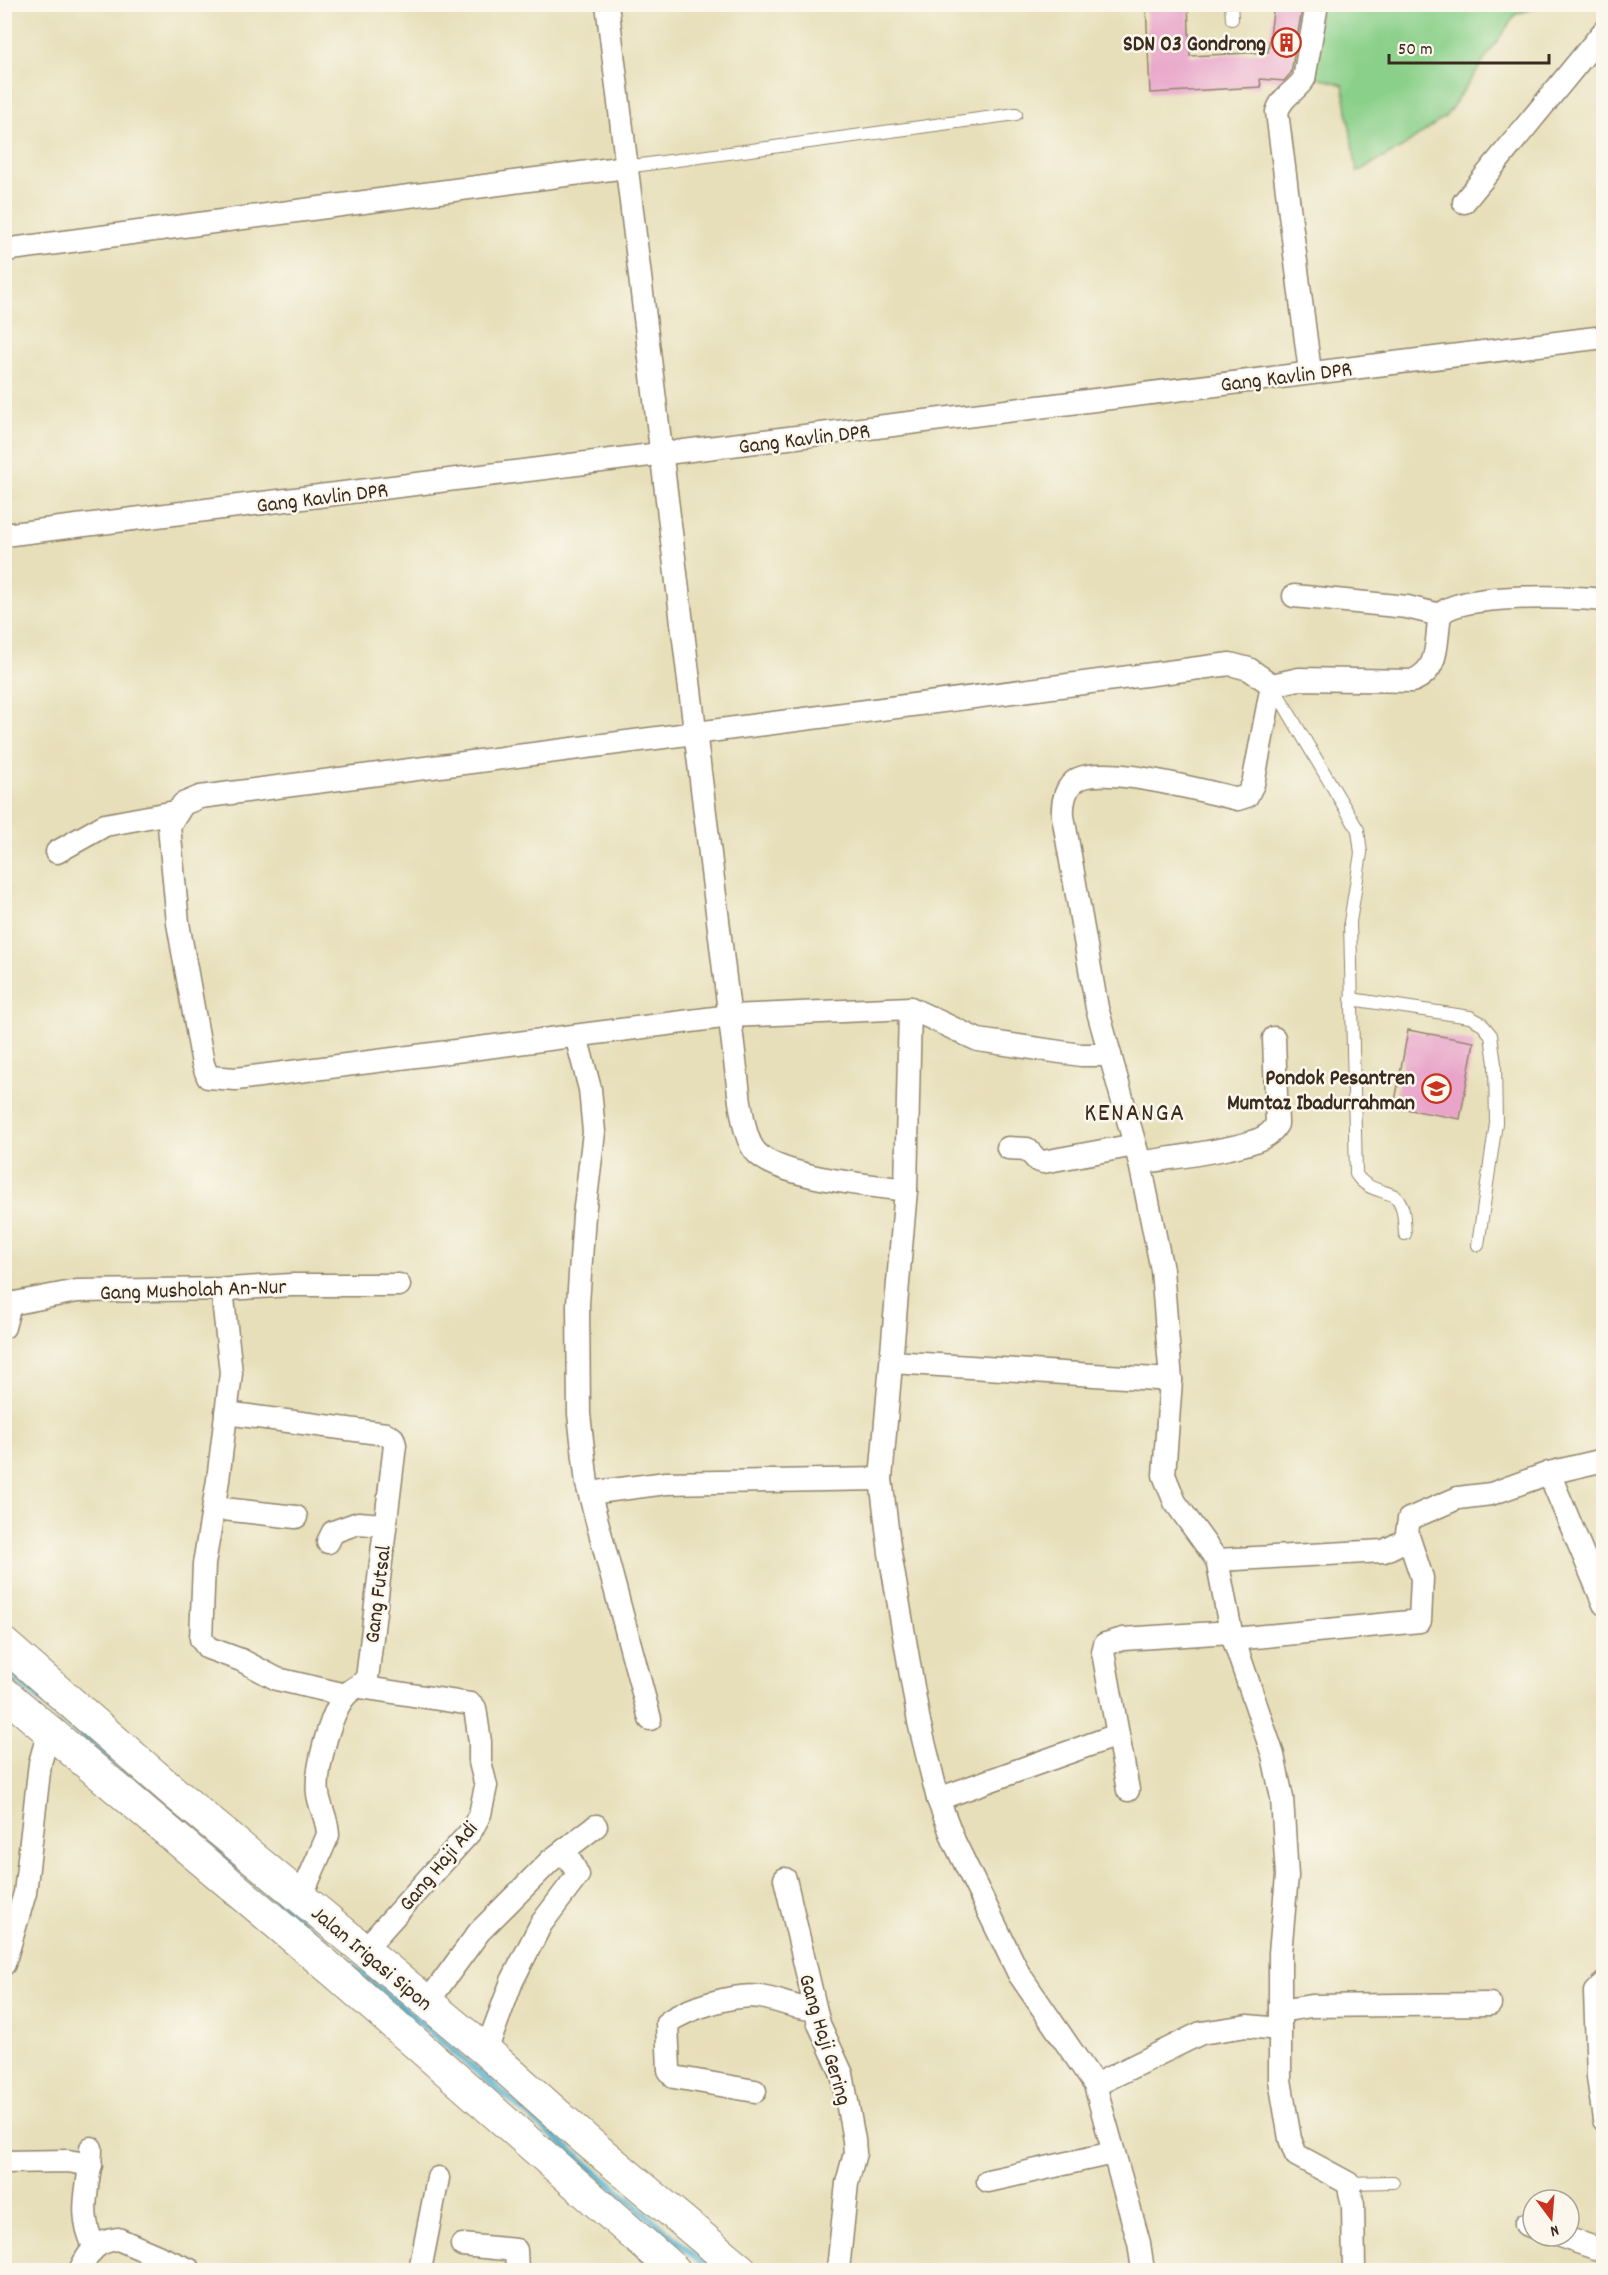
<svg xmlns="http://www.w3.org/2000/svg" width="1608" height="2275" font-family="Dekko,sans-serif">
<style>
.green{fill:#8bd08a;stroke:#637d54;stroke-width:1.5}
.lines{fill:none;stroke-linecap:round;stroke-linejoin:round}
.stream{stroke:#4eaecd;stroke-width:7}
.building{fill:#e8a4c9}
.lane-casing{stroke:#91846c;stroke-width:14}
.street-casing{stroke:#91846c;stroke-width:25}
.secondary-casing{stroke:#91846c;stroke-width:34}
.lane{stroke:#fff;stroke-width:12}
.street{stroke:#fff;stroke-width:22}
.secondary{stroke:#fff;stroke-width:32}
.labels{text-anchor:middle;stroke-width:5;stroke-linejoin:round;paint-order:stroke}
.poi-label{font-size:22px;font-weight:bold;fill:#3b2a1e;stroke:#fbf7ec;text-anchor:end}
.street-label{font-size:22px;fill:#3b2a1e;stroke:#fbf7ec}
.quarter-label{font-size:26px;letter-spacing:1.5px;fill:#3b2a1e;stroke:#fbf7ec}
</style>
<rect width="100%" height="100%" fill="#fbf7ec"/>
<filter id="ink" filterUnits="userSpaceOnUse"><feTurbulence type="fractalNoise" baseFrequency=".0167" numOctaves="2"/><feDisplacementMap in="SourceGraphic" scale="12" xChannelSelector="R" yChannelSelector="G"/><feConvolveMatrix kernelMatrix="1 2 1 2 8 2 1 2 1" color-interpolation-filters="sRGB"/></filter>
<filter id="wash" filterUnits="userSpaceOnUse"><feTurbulence type="fractalNoise" baseFrequency=".008" numOctaves="4" result="noise"/><feDisplacementMap in="SourceGraphic" scale="24" xChannelSelector="R" yChannelSelector="G"/><feGaussianBlur stdDeviation="1.35" result="paint"/><feColorMatrix in="noise" values="0 0 0 0 0 0 0 0 0 0 0 0 0 0 0 0 0 1.4 0 .05"/><feComposite in="paint" operator="in"/></filter>
<g filter="url(#wash)">
<rect width="100%" height="100%" fill="#e7dfb9"/>
<polygon class="green" points="1321,5 1540,5 1536,8 1516,14 1446,116 1403,147 1357,172 1343,85 1308,74"/>
<g class="lines">
<polyline class="stream" points="4,1669 711,2270"/>
</g>
<g id="blocks">
<g class="building">
<polygon points="1146,4 1188,4 1190,56 1268,52 1274,4 1303,4 1291,73 1284,81 1260,79 1261,87 1150,93"/>
<polygon points="1408,1030 1474,1042 1460,1119 1394,1107"/>
</g>
</g>
</g>
<g filter="url(#ink)">
<use href="#blocks" fill-opacity="0" stroke="#91846c" stroke-width="1.5"/>
<g class="lines">
<defs>
<g id="lane">
<polyline points="1231,4 1232,19"/>
<polyline points="626,167 1016,114"/>
<path d="M1273,686l85,144 3,23 -11,69 6,252c12,20 37,15 43,27 6,9 5,23 6,33"/>
<polyline points="1351,999 1470,1017 1481,1023 1491,1035 1495,1064 1496,1123 1478,1245"/>
<polyline points="1348,2183 1393,2182"/>
</g>
<g id="street">
<path d="M607,4l133,1098c3,15 5,36 15,49 22,27 116,34 151,39"/>
<polyline points="1464,202 1604,31"/>
<polyline points="4,250 626,167"/>
<path d="M1310,372l-33,-260c5,-16 18,-20 27,-33l13,-75"/>
<polyline points="4,535 1604,337"/>
<polyline points="1294,596 1407,607 1440,615"/>
<path d="M1272,685l-19,99 -6,12 -9,3c-34,-8 -131,-34 -160,-20 -13,7 -16,24 -15,37l34,192 43,155 22,107 9,110 -7,95 11,27 42,58 14,72 42,123 9,43 5,78 -7,77v127l10,59 6,16 52,28 5,22 1,65"/>
<path d="M1272,685l27,-6 113,2c29,-11 23,-39 28,-66 18,-23 134,-18 164,-15"/>
<polyline points="57,852 105,825 175,812"/>
<polyline points="910,1008 906,1190 881,1479 890,1553 919,1722 938,1799 954,1841 1019,1974 1095,2085 1139,2243 1143,2270"/>
<polyline points="576,1036 590,1089 594,1132 584,1215 578,1304 579,1414 587,1484 650,1719"/>
<polyline points="1110,1055 1081,1055 978,1040 910,1008 730,1016 236,1079 208,1077 203,1064 178,923 169,826 183,804 200,797 1230,664 1249,669 1272,685"/>
<polyline points="1008,1148 1027,1149 1037,1160 1043,1162 1135,1145"/>
<path d="M1140,1163c27,-5 105,-14 124,-26 6,-3 10,-8 13,-13l-3,-86"/>
<polyline points="222,1289 231,1373 218,1480 204,1564 201,1639 208,1648 241,1660 277,1679 346,1695"/>
<polyline points="4,1327 9,1308 15,1303 77,1291 229,1289 291,1285 399,1285"/>
<polyline points="892,1362 1171,1380"/>
<path d="M226,1413l160,21 7,4 2,7 -28,234c-7,7 -16,10 -22,17 -15,18 -30,75 -27,98 2,14 10,26 10,41l-27,62"/>
<polyline points="1549,1473 1604,1604"/>
<polyline points="590,1493 666,1483 881,1479"/>
<polyline points="214,1508 296,1517"/>
<polyline points="328,1542 333,1532 358,1523 384,1525"/>
<polyline points="1217,1560 1384,1551 1406,1540 1409,1519 1458,1498 1491,1494 1549,1473 1604,1460"/>
<polyline points="1234,1639 1420,1621 1422,1578 1408,1536"/>
<polyline points="360,1687 471,1704 475,1708 480,1742 480,1762 486,1786 480,1814 471,1831 364,1950"/>
<polyline points="1128,1790 1103,1652 1105,1644 1123,1639 1231,1632"/>
<polyline points="938,1799 1117,1735"/>
<polyline points="785,1879 819,2024 842,2074 854,2140 855,2153 847,2183 838,2270"/>
<polyline points="4,1964 25,1893 40,1763 49,1731"/>
<polyline points="1604,1983 1595,1992 1598,2077 1604,2120"/>
<polyline points="427,2003 479,1932 550,1861 596,1826"/>
<polyline points="1280,2011 1311,2006 1490,2004"/>
<polyline points="486,2051 512,1981 541,1924 578,1875 565,1850"/>
<polyline points="1095,2085 1201,2033 1247,2026 1280,2029"/>
<path d="M755,2091l-81,-14 -5,-7 -2,-47c20,-15 69,-30 93,-26 21,3 34,12 55,12"/>
<path d="M91,2148c0,37 -15,62 3,98"/>
<polyline points="4,2162 68,2161 91,2165"/>
<polyline points="988,2181 1113,2153"/>
<polyline points="1526,2224 1533,2227"/>
<polyline points="1560,2236 1604,2251"/>
<polyline points="462,2245 516,2250 517,2270"/>
<path d="M80,2270c9,-18 16,-29 38,-31l72,31"/>
<polyline points="420,2270 438,2178"/>
</g>
<g id="secondary">
<polyline points="4,1644 176,1794 486,2051 587,2141 741,2270"/>
<polyline points="4,1693 338,1975 674,2270"/>
</g>
</defs>
<use href="#lane" class="lane-casing"/>
<use href="#street" class="street-casing"/>
<use href="#secondary" class="secondary-casing"/>
<use href="#lane" class="lane"/>
<use href="#street" class="street"/>
<use href="#secondary" class="secondary"/>
</g>
</g>
<defs>
<symbol id="building-ring" viewBox="-11 -11 22 22"><circle r="9.5" fill="#fbf7ec" stroke="#c8321e" stroke-width="1.5"/><path d="M-4-6H4V6H1V3H-1V6H-4ZM-2.5-4.3h1.7v1.8h-1.7ZM.8-4.3h1.7v1.8H.8ZM-2.5-1h1.7V.8h-1.7ZM.8-1h1.7V.8H.8Z" fill="#c8321e"/></symbol>
<symbol id="school-ring" viewBox="-11 -11 22 22"><circle r="9.5" fill="#fbf7ec" stroke="#c8321e" stroke-width="1.5"/><path d="M0-5L7-2L0 1L-7-2ZM-4 1L0 2.5L4 1V4Q0 6-4 4Z" fill="#c8321e"/></symbol>
</defs>
<g fill-rule="evenodd">
<use href="#building-ring" x="1270" y="26" width="33" height="33"/>
<use href="#school-ring" x="1420" y="1072" width="33" height="33"/>
</g>
<g class="labels">
<g class="poi-label">
<text x="1266" y="50">SDN 03 Gondrong</text>
<text x="1415" y="1084">Pondok Pesantren<tspan x="1415" dy="25">Mumtaz Ibadurrahman</tspan></text>
</g>
<g class="street-label">
<text transform="translate(1286 375) rotate(-7)" y="8">Gang Kavlin DPR</text>
<text transform="translate(804 437) rotate(-7)" y="8">Gang Kavlin DPR</text>
<text transform="translate(322 496) rotate(-7)" y="8">Gang Kavlin DPR</text>
<text transform="translate(193 1288) rotate(-2)" y="8">Gang Musholah An-Nur</text>
<text transform="translate(376 1594) rotate(-83)" y="8">Gang Futsal</text>
<text transform="translate(437 1865) rotate(-50)" y="8">Gang Haji Adi</text>
<text transform="translate(373 1957) rotate(40)" y="8">Jalan Irigasi Sipon</text>
<text transform="translate(827 2039) rotate(73)" y="8">Gang Haji Gering</text>
</g>
<g class="quarter-label">
<text x="1135" y="1120">KENANGA</text>
</g>
</g>
<rect width="1608" height="2275" fill="none" stroke="#fbf7ec" stroke-width="24"/>
<g transform="translate(1551 2218) rotate(164)"><circle r="28" fill="#fbf7ec" stroke="#aea59a" stroke-width="1.5"/>
<path d="M0-4.5L10 22L0 15L-10 22Z" fill="#c8321e"/>
<text y="-9" font-size="16" font-weight="bold" text-anchor="middle" fill="#3b2a1e">N</text>
</g>
<path d="M1389 54v9h160v-9" fill="none" stroke="#3b2a1e" stroke-width="3"/>
<text x="1398" y="54" font-size="18" fill="#3b2a1e" stroke="#fbf7ec" stroke-width="4.5" paint-order="stroke">50 m</text>
</svg>
